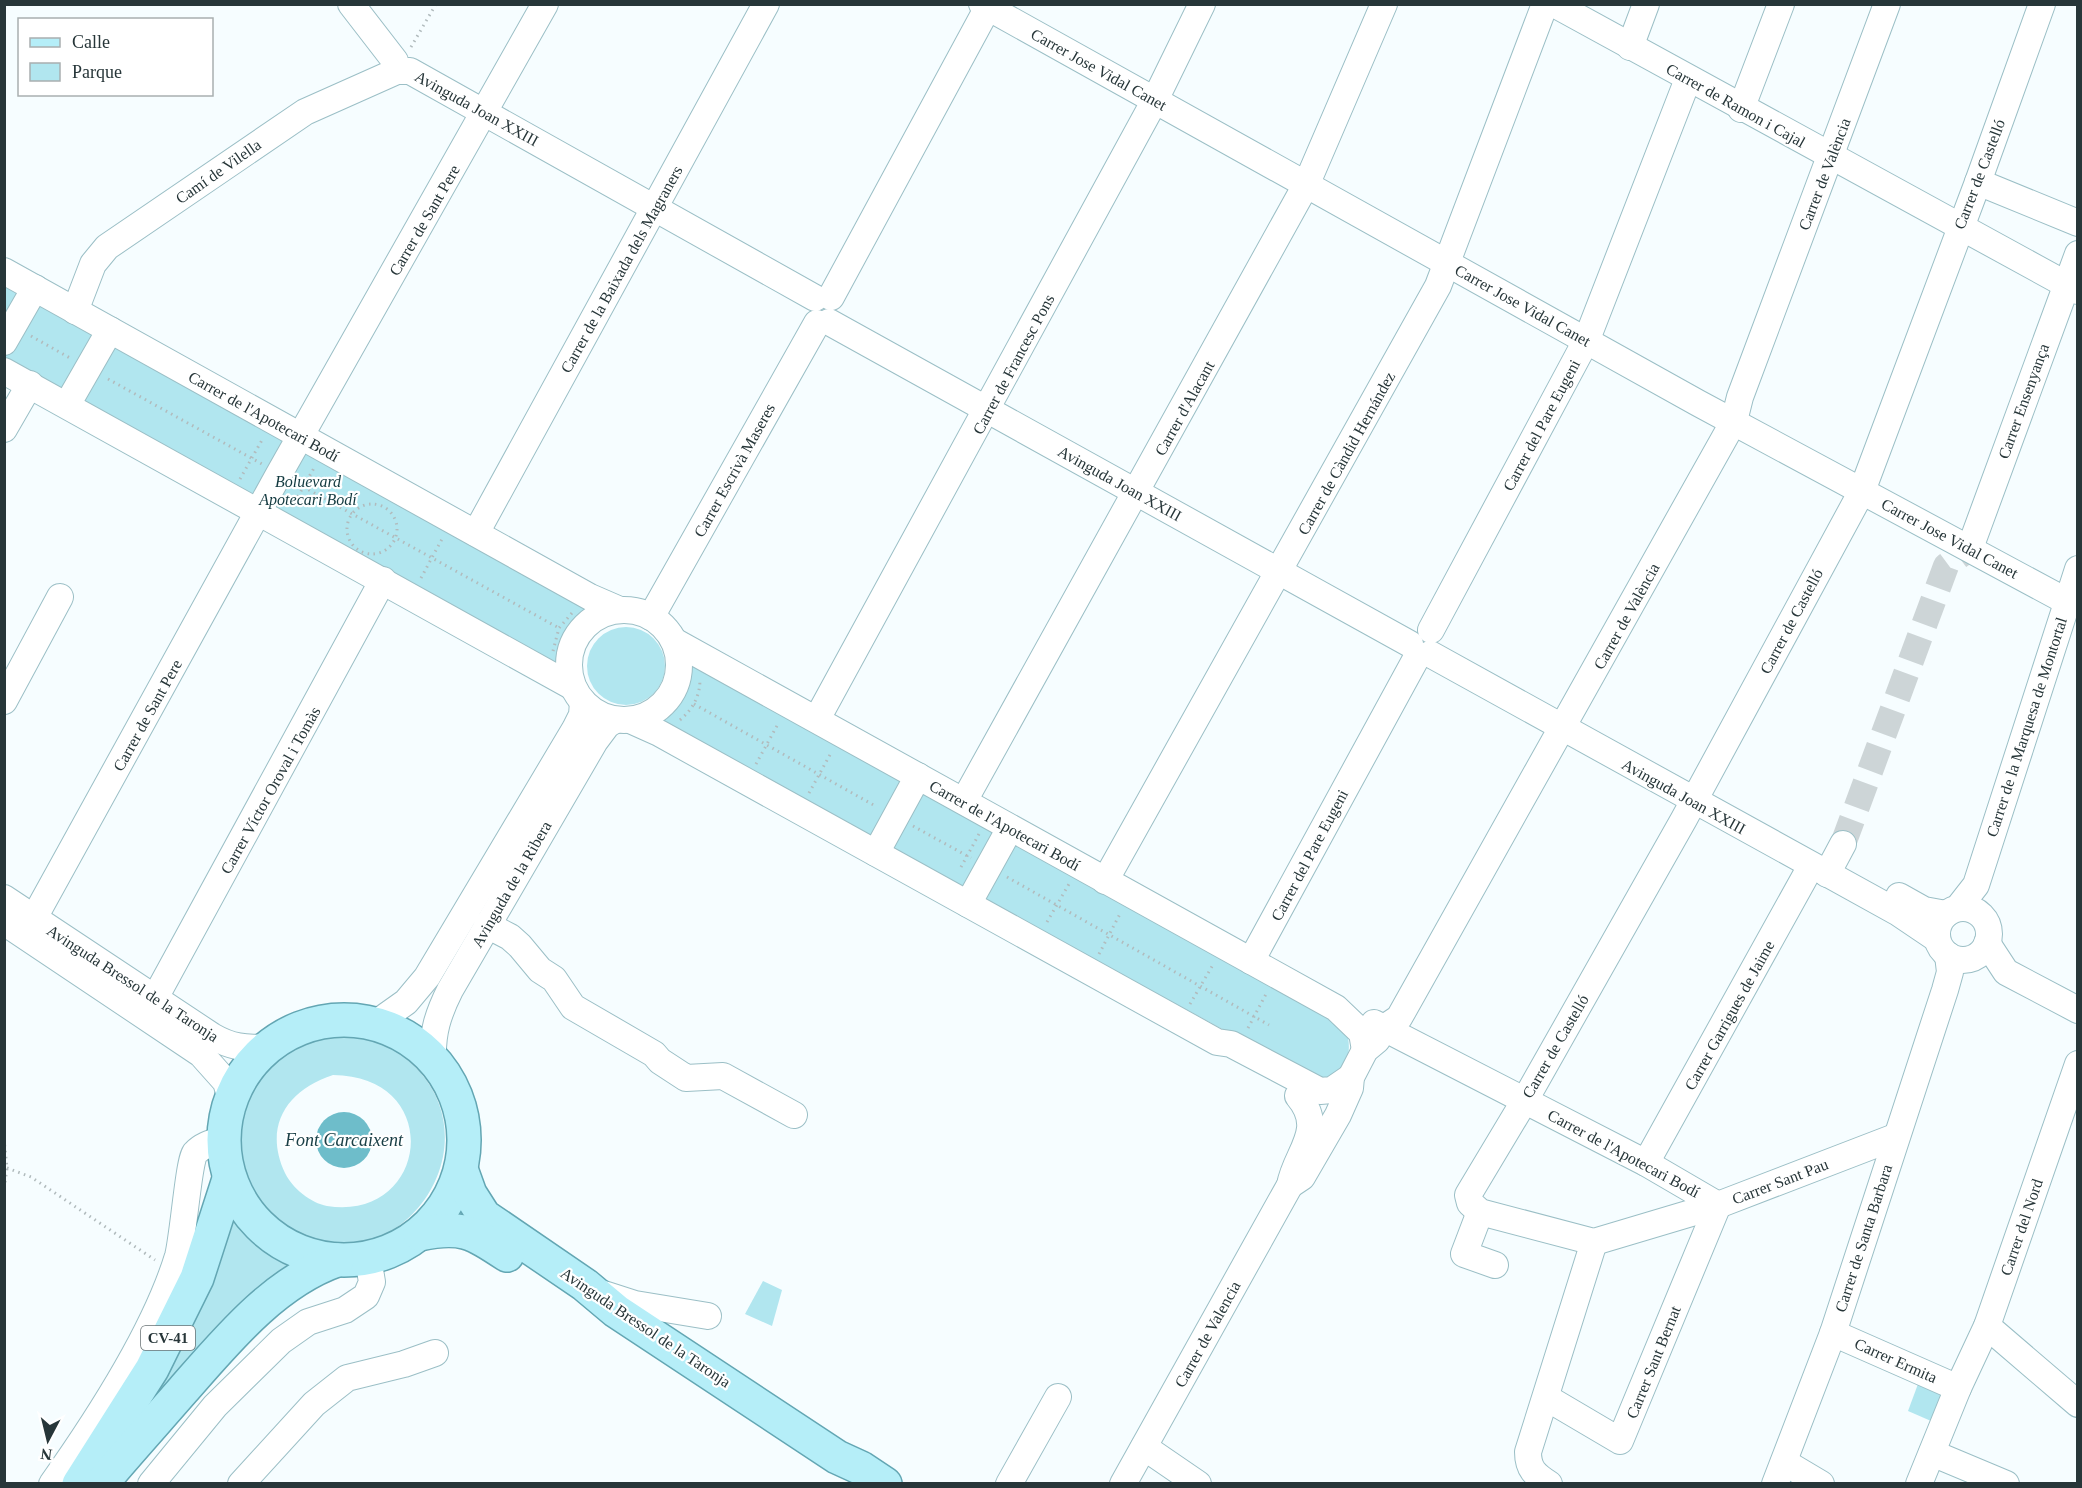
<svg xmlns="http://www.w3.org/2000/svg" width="2082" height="1488" font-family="Georgia,serif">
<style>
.green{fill:#b1e6ef;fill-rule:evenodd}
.water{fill:#6ebdca}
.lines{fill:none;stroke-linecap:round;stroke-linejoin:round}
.minor-tunnel{stroke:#cdd5d7;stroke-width:26;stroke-dasharray:26 13;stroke-linecap:butt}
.minor-casing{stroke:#9bbfc6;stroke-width:28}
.major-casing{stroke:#63a6b3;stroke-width:36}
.path{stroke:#b1bbbd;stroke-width:3;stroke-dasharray:1.5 4.5;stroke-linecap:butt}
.minor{stroke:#fff;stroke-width:26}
.major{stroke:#b5eef8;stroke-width:33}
.labels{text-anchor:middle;stroke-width:4.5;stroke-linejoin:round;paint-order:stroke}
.shield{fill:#fff;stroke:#687274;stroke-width:1.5}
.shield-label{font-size:15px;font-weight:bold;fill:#273639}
.street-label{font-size:16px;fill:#273639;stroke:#fff}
.park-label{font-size:16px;font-style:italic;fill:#12393f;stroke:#fff}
.water-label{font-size:18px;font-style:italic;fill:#1b4047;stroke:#fff}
</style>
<rect width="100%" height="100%" fill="#f6fdff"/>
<g class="green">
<polygon points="5,285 592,611 570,636 560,666 5,359"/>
<circle cx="626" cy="666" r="39"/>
<path d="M687,665l9,1 650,362c7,28 1,34 -15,56l-85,-42 -577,-314 -7,-8 1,-5 19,-22z"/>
<path d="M345,1035c10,2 21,3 31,6 17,5 32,18 44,31 71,82 -23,210 -120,162 -19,-9 -38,-21 -48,-40 -9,-18 -16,-35 -16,-55 -1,-44 34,-91 78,-101 10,-2 21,-2 31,-3zM333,1075c113,1 96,147 -6,131 -16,-3 -35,-18 -42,-33 -22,-47 2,-83 48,-98z"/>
<polygon points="232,1215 255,1242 294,1269 101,1470"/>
<polygon points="763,1281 782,1290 772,1326 745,1314"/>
<polygon points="1918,1384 1946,1396 1938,1424 1908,1411"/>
</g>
<circle class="water" cx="344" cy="1140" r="28"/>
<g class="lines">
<polyline class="minor-tunnel" points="1843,844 1946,566 1970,548"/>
<defs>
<g id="minor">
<polyline points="351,4 395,61 397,71"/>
<polyline points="982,4 1698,403 2066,601"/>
<polyline points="1554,4 2078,291"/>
<polyline points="1630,47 1646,4"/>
<polyline points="1741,109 1781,4"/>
<polyline points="1978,182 2078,223"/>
<polyline points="4,271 590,597 620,610"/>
<polyline points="831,297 988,7"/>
<polyline points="75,311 93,264 107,247 305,112 397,71 410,71 815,298"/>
<polyline points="829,322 1410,644"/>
<polyline points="4,342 35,288"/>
<polyline points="4,371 573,687"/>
<polyline points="67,405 110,330"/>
<polyline points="4,429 30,384"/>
<polyline points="476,533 766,4"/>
<polyline points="1970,548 2078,254"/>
<circle cx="624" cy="665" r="55"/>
<polyline points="651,617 817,323"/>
<polyline points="1431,630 1587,339 1688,79"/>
<polyline points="674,641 1336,1008 1362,1033 1365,1050"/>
<polyline points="1430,654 1897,912 1937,939"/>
<polyline points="4,701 60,597"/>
<polyline points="817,719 1155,100 1202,4"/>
<polyline points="630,720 659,733 1217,1042 1231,1044 1320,1091 1332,1090 1351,1077"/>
<polyline points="964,801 1307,183 1384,4"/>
<polyline points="876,853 918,776"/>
<polyline points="1827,874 1843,844"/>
<polyline points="1105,881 1438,286 1545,4"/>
<polyline points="1899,896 1924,910 1946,914"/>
<path d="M4,898l208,138c19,11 33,13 55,11"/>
<polyline points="968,904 1010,828"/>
<polyline points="1958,908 1976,885 2078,569"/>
<circle cx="1963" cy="934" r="26"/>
<polyline points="34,918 279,474 545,4"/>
<polyline points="4,922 201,1054 226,1082 231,1099"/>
<polyline points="487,925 510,937 520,946 540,970 554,979 573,1007 654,1054 660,1061 686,1078 723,1076 794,1115"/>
<polyline points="1987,943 2006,972 2078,1010"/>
<polyline points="1251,961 1418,655"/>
<polyline points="155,998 383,580"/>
<polyline points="1374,1023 1646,1163 1718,1205 1620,1441 1547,1398"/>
<polyline points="375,1024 406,1002 427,977 575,729 582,715 583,702"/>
<path d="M433,1059c-1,-26 5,-45 17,-69l145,-249 12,-16 8,-5"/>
<polyline points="1895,1137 1718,1205 1594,1242 1480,1212 1470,1203 1468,1195 1525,1100 1684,819 1862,491 1978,182 2042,4"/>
<polyline points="1646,1163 1811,866"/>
<polyline points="1290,1185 1302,1177 1338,1115 1350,1088 1351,1077 1365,1050 1377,1040 1384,1028 1399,1018 1734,421 1740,397 1887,4"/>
<polyline points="1480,1212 1464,1254 1495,1265"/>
<polyline points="604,1294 635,1304 708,1316"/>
<polyline points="1987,1326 2078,1404"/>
<polyline points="1833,1333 1958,1388"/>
<polyline points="1144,1447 1198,1484"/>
<polyline points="1932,1453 2006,1484"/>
<polyline points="1784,1462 1821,1484"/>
<path d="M52,1484c46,-65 103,-152 126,-228 5,-18 11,-97 17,-103 7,-8 19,-11 28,-14"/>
<polyline points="151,1484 215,1406 281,1341 308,1322 345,1310 366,1296 372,1282 368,1258"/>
<polyline points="241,1484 314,1404 347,1378 404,1364 435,1353"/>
<polyline points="1009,1484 1058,1397"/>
<path d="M1123,1484l167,-299c6,-33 37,-55 8,-89"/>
<path d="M1549,1484c-14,-9 -21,-15 -21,-32l66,-210"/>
<polyline points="1775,1484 1833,1333 1945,990 1950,972 1948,955"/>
<polyline points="1919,1484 1958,1388 1987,1326 2078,1064"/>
</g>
<g id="major">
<circle cx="344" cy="1140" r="120"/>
<polyline points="461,1169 470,1194 484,1216 585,1285 616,1311 837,1457 861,1468 885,1484"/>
<path d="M420,1234c41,-9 52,-2 87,21"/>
<polyline points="79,1484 152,1369 197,1278 229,1179"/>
<path d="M101,1484c27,-32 55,-63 82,-94 43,-49 91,-108 154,-130"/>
</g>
</defs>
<use href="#minor" class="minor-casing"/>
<use href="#major" class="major-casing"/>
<g class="path">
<polyline points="411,47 436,4"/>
<polyline points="31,336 70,358"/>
<polyline points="108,379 262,464"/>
<polyline points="240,479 262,440"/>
<polyline points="298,484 559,628"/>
<circle cx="372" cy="529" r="25"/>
<polyline points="292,507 314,468"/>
<polyline points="421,578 442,539"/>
<polyline points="553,651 559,628 572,613"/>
<polyline points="694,704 877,807"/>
<path d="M680,720c13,-11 20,-24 20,-41"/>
<polyline points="756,764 779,722"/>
<polyline points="809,793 832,751"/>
<polyline points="913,826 971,858"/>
<polyline points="961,867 979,834"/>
<polyline points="1007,877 1269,1025"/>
<polyline points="1047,922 1069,884"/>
<polyline points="1099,954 1121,912"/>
<polyline points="1190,1004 1214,963"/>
<polyline points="1248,1028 1266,994"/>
<polyline points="4,1139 7,1168 4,1189"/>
<polyline points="7,1168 31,1177 155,1260"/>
</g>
<use href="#minor" class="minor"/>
<use href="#major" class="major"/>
</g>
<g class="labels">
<rect class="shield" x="141" y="1326" width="54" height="24" rx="4.5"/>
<g class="shield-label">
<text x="168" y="1343">CV-41</text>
</g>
<g class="street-label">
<text transform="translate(1099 69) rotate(29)" y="6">Carrer Jose Vidal Canet</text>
<text transform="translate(1736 105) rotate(29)" y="6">Carrer de Ramon i Cajal</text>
<text transform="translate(477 108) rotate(29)" y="6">Avinguda Joan XXIII</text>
<text transform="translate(218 171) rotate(-35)" y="6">Camí de Vilella</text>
<text transform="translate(1824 174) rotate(-69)" y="6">Carrer de València</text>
<text transform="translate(1979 174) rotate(-69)" y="6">Carrer de Castelló</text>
<text transform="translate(424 220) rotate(-60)" y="6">Carrer de Sant Pere</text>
<text transform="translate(621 269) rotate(-61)" y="6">Carrer de la Baixada dels Magraners</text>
<text transform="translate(1523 305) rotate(29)" y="6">Carrer Jose Vidal Canet</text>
<text transform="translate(1013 364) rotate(-62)" y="6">Carrer de Francesc Pons</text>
<text transform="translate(2023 401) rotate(-70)" y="6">Carrer Ensenyança</text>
<text transform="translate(1184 408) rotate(-61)" y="6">Carrer d'Alacant</text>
<text transform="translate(264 416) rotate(29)" y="6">Carrer de l'Apotecari Bodí</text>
<text transform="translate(1541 425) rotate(-62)" y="6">Carrer del Pare Eugeni</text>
<text transform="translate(1346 453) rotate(-61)" y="6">Carrer de Càndid Hernández</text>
<text transform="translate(734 470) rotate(-61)" y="6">Carrer Escrivà Maseres</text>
<text transform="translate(1120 483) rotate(29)" y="6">Avinguda Joan XXIII</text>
<text transform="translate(1950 538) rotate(28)" y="6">Carrer Jose Vidal Canet</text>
<text transform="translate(1626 616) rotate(-61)" y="6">Carrer de València</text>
<text transform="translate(1791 621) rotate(-62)" y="6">Carrer de Castelló</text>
<text transform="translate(147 715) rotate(-61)" y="6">Carrer de Sant Pere</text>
<text transform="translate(2026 727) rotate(-72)" y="6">Carrer de la Marquesa de Montortal</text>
<text transform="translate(270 790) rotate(-61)" y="6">Carrer Víctor Oroval i Tomàs</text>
<text transform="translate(1684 796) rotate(29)" y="6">Avinguda Joan XXIII</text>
<text transform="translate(1005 825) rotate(29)" y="6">Carrer de l'Apotecari Bodí</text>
<text transform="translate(1309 855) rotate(-62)" y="6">Carrer del Pare Eugeni</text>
<text transform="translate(511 884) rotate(-60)" y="6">Avinguda de la Ribera</text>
<text transform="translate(133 983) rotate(33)" y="6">Avinguda Bressol de la Taronja</text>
<text transform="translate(1729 1015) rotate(-61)" y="6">Carrer Garrigues de Jaime</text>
<text transform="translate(1555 1046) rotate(-60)" y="6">Carrer de Castelló</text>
<text transform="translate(1624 1153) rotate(28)" y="6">Carrer de l'Apotecari Bodí</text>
<text transform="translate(1780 1181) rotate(-21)" y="6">Carrer Sant Pau</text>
<text transform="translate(2021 1227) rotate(-71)" y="6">Carrer del Nord</text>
<text transform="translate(1863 1238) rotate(-72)" y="6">Carrer de Santa Barbara</text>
<text transform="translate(646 1327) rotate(34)" y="6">Avinguda Bressol de la Taronja</text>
<text transform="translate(1207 1334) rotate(-61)" y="6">Carrer de Valencia</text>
<text transform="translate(1896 1360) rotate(24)" y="6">Carrer Ermita</text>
<text transform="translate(1653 1362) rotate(-68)" y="6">Carrer Sant Bernat</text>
</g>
<g class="park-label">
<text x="308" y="487">Boluevard<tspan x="308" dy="18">Apotecari Bodí</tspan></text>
</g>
<g class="water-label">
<text x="344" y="1146">Font Carcaixent</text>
</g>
</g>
<rect width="2082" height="1488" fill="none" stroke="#273639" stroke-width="12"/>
<rect x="18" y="18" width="195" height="78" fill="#ffffff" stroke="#a9afb0" stroke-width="1.5"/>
<rect x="30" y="38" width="30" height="9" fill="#b5eef8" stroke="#a9afb0" stroke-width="1.5"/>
<text x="72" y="48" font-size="18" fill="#273639">Calle</text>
<rect x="30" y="63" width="30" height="18" fill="#b1e6ef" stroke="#a9afb0" stroke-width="1.5"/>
<text x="72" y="78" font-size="18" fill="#273639">Parque</text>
<g transform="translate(48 1440) rotate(187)" stroke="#ffffff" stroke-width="4.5" paint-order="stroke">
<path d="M0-4.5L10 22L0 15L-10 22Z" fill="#273639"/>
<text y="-9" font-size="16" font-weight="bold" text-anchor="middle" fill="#273639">N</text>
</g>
</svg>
